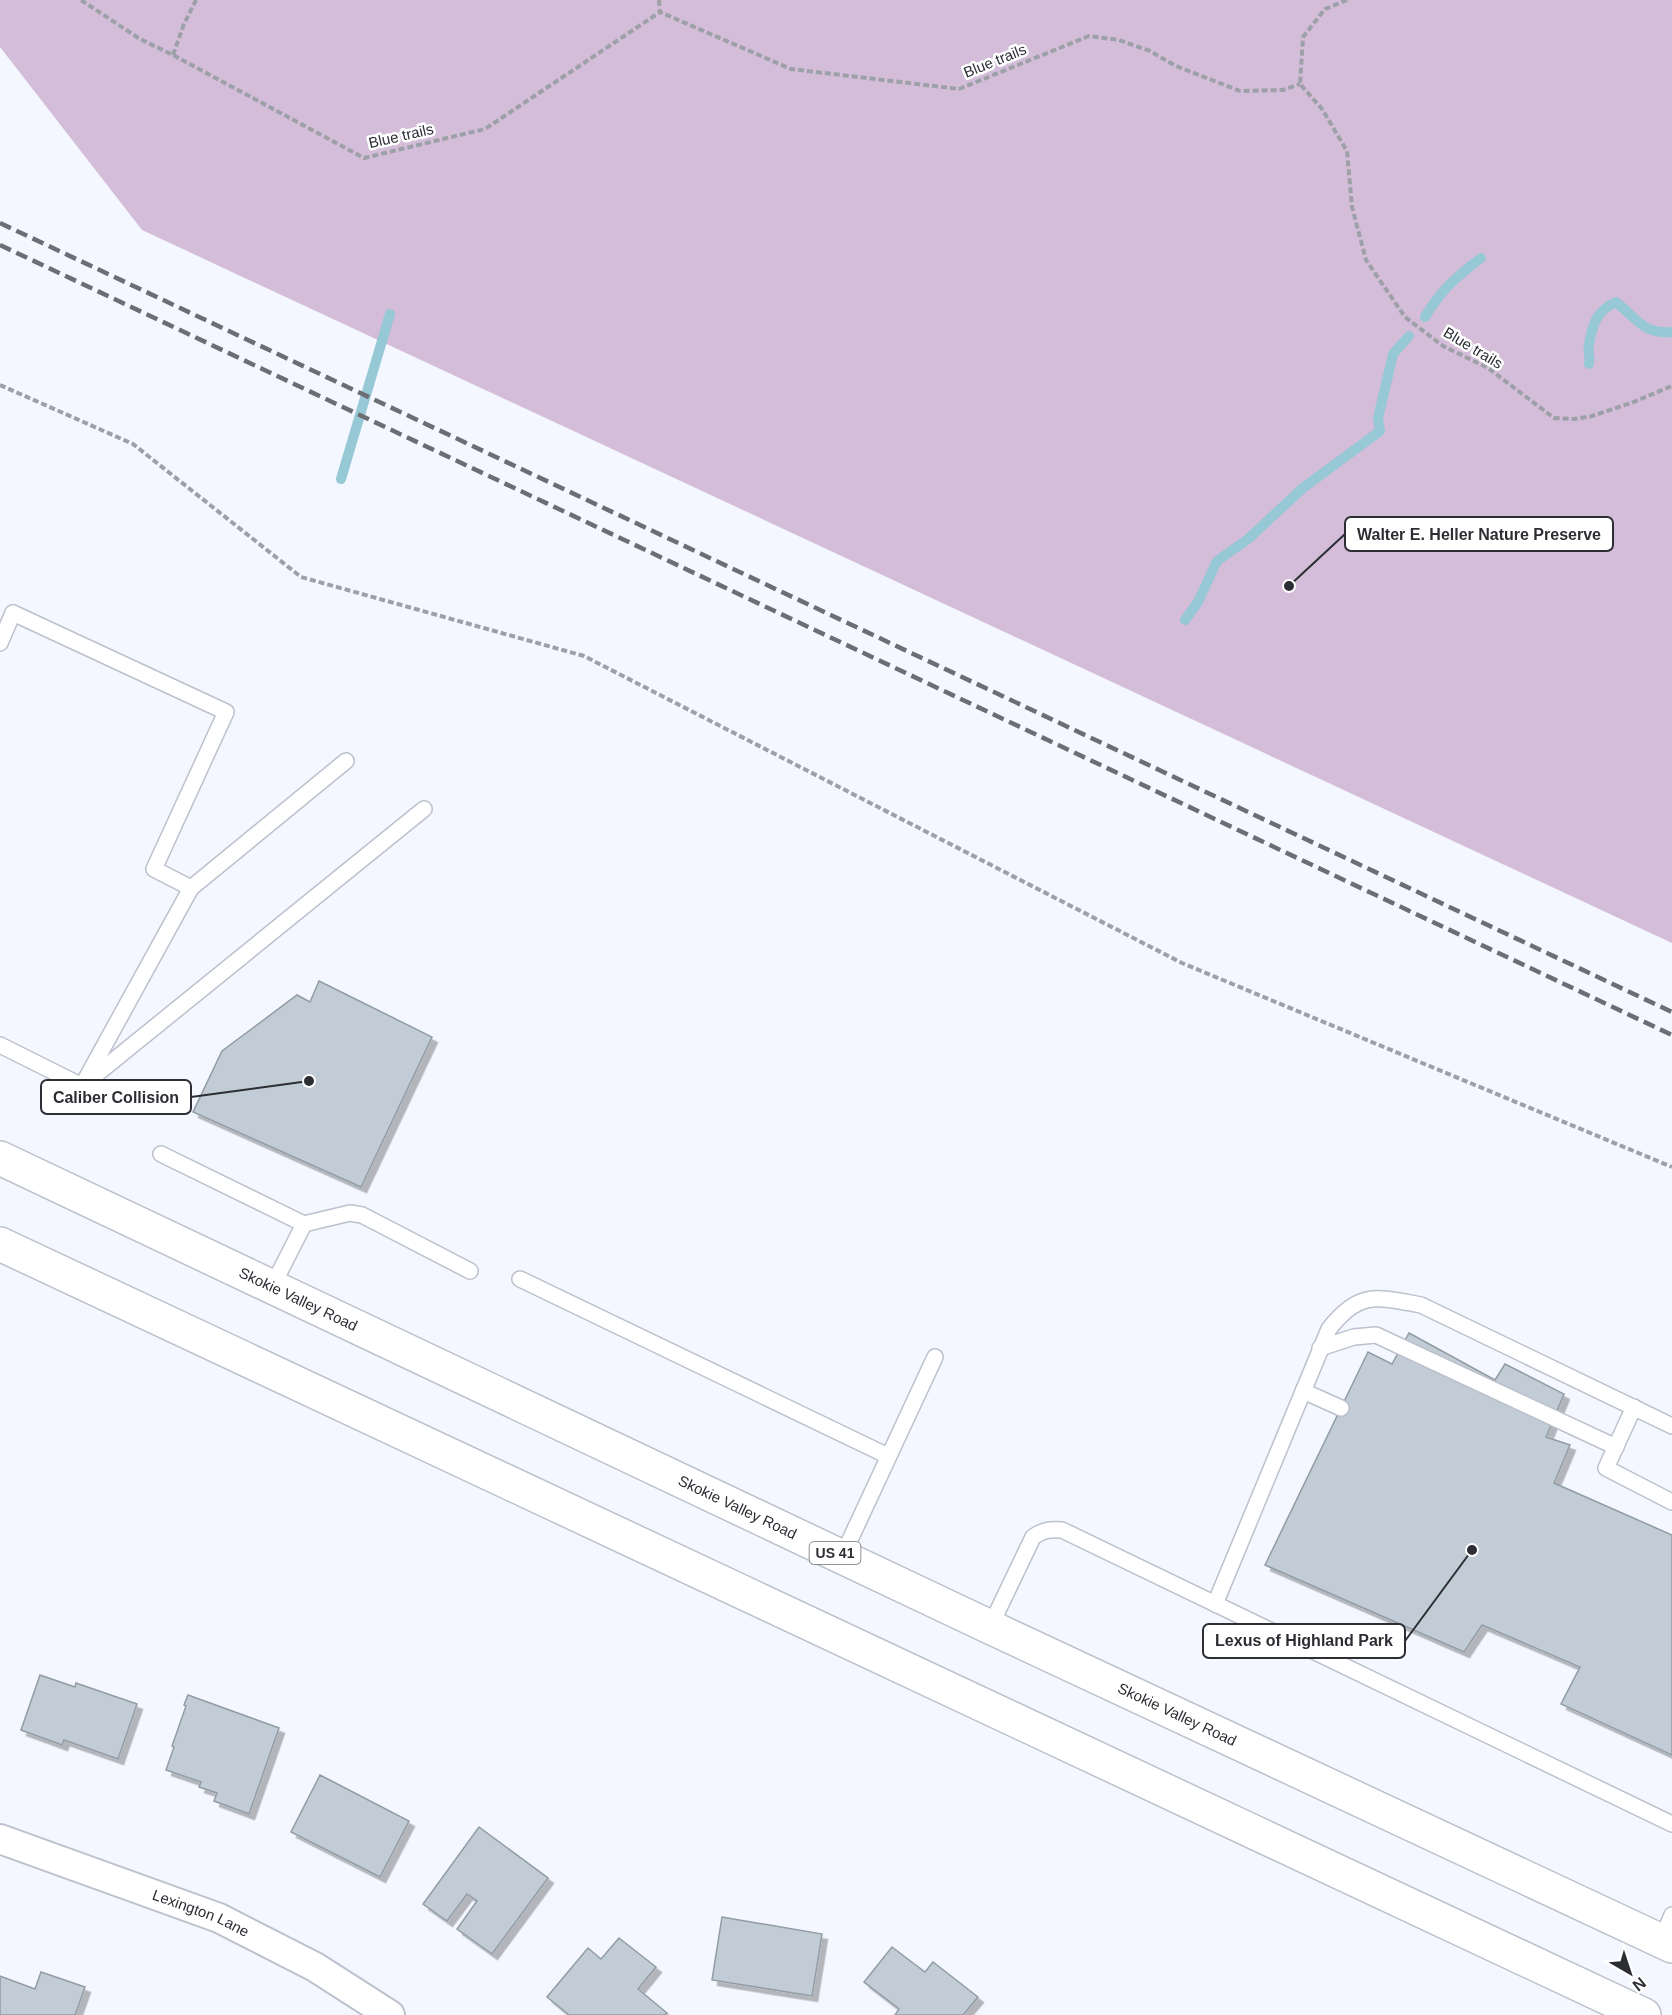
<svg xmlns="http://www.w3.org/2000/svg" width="1672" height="2015" font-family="Arial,sans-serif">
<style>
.green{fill:#d3bdd9}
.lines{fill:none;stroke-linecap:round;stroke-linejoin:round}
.stream{stroke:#96c8d5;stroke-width:10}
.building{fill:#c1ccd6;stroke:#919ca5;stroke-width:1.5;filter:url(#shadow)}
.service-casing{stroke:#bcc1cd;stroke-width:18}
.minor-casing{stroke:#bcc1cd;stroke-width:32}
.trunk-casing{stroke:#bcc1cd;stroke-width:36}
.path{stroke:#9da0a7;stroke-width:4;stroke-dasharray:6 3;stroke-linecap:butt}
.service{stroke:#fff;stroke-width:15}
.minor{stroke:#fff;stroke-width:28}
.trunk{stroke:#fff;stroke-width:33}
.rail{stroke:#6c6e74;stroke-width:4.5;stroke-dasharray:12 6;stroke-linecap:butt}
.labels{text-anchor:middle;stroke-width:5;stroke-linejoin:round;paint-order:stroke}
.shield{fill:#fff;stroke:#6b6d70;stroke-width:1.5}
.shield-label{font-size:14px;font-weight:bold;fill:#2c2e33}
.street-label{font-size:15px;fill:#2c2e33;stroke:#fff}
.leader{fill:none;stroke:#2c2e33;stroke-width:2}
.callout-dot{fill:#2c2e33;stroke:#fff;stroke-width:2}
.callout{fill:#fff;stroke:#2c2e33;stroke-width:2}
.callout-label{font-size:16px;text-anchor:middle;font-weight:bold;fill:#2c2e33}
</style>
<defs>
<filter id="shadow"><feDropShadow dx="5.5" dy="5.5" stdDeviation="0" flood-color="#0004"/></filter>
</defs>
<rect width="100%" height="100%" fill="#f4f7ff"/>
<polygon class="green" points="0,0 1672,0 1672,943 142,230 0,47"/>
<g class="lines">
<g class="stream">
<path d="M1425,317c16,-27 31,-40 56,-59"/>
<path d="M1589,364c2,-8 -2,-12 0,-19 3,-20 8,-35 27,-43 20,16 28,33 56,30"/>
<polyline points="341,479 390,314"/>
<polyline points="1185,620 1198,602 1217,561 1248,539 1303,488 1380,431 1378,418 1393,354 1409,336"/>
</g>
</g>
<g class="building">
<polygon points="319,981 432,1037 361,1187 193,1112 222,1051 297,995 310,1002"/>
<polygon points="1409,1333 1495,1380 1505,1364 1564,1394 1546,1437 1570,1445 1554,1483 1672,1535 1672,1755 1561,1704 1580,1667 1482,1625 1464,1652 1265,1565 1368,1352 1392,1364"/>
<polygon points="40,1675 75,1687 76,1683 137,1704 118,1759 64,1740 62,1745 21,1730"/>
<polygon points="188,1695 279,1728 249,1814 214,1801 217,1793 199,1787 201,1782 166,1770 174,1747 172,1746 186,1706 184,1705"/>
<polygon points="320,1775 409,1821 380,1877 291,1832"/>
<polygon points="479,1827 548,1878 492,1954 457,1929 477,1901 467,1894 447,1921 423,1904"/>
<polygon points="722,1917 822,1934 812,1996 712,1980"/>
<polygon points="619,1938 656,1967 638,1989 667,2013 665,2015 569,2015 547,1997 588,1948 601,1959"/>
<polygon points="892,1947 925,1972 933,1962 978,1997 963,2015 895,2015 899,2009 864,1982"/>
<polygon points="41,1972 85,1987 75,2015 0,2015 0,1976 35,1989"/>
</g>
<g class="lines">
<defs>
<g id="service">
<polyline points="13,613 226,712 154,869 191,888 82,1086"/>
<polyline points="0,643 13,613"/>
<polyline points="191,888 346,761"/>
<polyline points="0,1045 82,1086 424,809"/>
<polyline points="161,1154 304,1224 272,1287"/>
<polyline points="304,1224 350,1213 362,1215 470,1271"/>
<polyline points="520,1279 888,1456"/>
<polyline points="1320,1348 1354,1337 1376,1335 1616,1447"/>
<polyline points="1303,1391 1341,1408"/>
<polyline points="1634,1407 1606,1468 1672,1502"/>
<polyline points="842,1557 935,1357"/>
<path d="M1215,1604l114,-275c30,-39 48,-32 92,-24l251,121"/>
<path d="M990,1627l43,-90c10,-7 17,-8 29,-7l610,294"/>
<polyline points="1661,1941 1672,1915"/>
</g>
<g id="minor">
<path id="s1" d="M0,1839l219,79 96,49 75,48"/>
</g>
<g id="trunk">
<path id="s2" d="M0,1158l990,469 682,319"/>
<polyline points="0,1244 1644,2015"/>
</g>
</defs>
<use href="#service" class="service-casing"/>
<use href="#minor" class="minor-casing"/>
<use href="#trunk" class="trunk-casing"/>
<g class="path">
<polyline points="81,0 140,39 173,55 364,158 485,129 660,12"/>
<polyline points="659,0 660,12 791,69 959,89 1089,36 1119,40 1150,51 1176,66 1240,91 1283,90 1300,84"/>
<polyline points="1347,0 1325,9 1303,37 1300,84 1322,109 1347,151 1352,207 1366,260 1405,317 1443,346 1488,368 1554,418 1574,419 1592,416 1631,403 1672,386"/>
<polyline points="173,55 184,24 196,0"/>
<polyline points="0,385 133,444 301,577 584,656 1182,963 1672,1167"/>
</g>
<use href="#service" class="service"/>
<use href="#minor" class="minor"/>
<use href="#trunk" class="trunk"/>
<g class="rail">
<polyline points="0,223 1672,1012"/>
<polyline points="0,245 1672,1035"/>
</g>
</g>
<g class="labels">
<rect class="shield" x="809.5" y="1542" width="51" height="22" rx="4.5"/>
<g class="shield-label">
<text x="835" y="1558">US 41</text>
</g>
<g class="street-label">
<text transform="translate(995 61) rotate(-22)" y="5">Blue trails</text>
<text transform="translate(401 136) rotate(-13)" y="5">Blue trails</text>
<text transform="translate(1473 348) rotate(31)" y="5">Blue trails</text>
<text dy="5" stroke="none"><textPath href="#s2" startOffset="330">Skokie Valley Road</textPath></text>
<text dy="5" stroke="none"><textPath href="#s2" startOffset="816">Skokie Valley Road</textPath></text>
<text dy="5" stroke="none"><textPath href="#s2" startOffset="1302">Skokie Valley Road</textPath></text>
<text dy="5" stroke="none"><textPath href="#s1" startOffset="214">Lexington Lane</textPath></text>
</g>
</g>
<path class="leader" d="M1289 586L1345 534M309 1081L191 1097M1472 1550L1405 1641"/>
<g class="callout-dot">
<circle cx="1289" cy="586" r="6"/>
<circle cx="309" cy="1081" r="6"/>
<circle cx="1472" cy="1550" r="6"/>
</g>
<g class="callout">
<rect x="1345" y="517" width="268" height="34" rx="6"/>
<rect x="41" y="1080" width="150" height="34" rx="6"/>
<rect x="1203" y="1624" width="202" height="34" rx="6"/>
</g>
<g class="callout-label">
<text x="1479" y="540">Walter E. Heller Nature Preserve</text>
<text x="116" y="1103">Caliber Collision</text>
<text x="1304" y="1646">Lexus of Highland Park</text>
</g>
<g transform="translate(1630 1973) rotate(141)" stroke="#ffffff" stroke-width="4.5" paint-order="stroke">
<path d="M0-4.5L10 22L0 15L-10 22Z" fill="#2c2e33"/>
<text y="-9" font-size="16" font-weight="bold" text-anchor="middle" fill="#2c2e33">N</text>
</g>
</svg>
